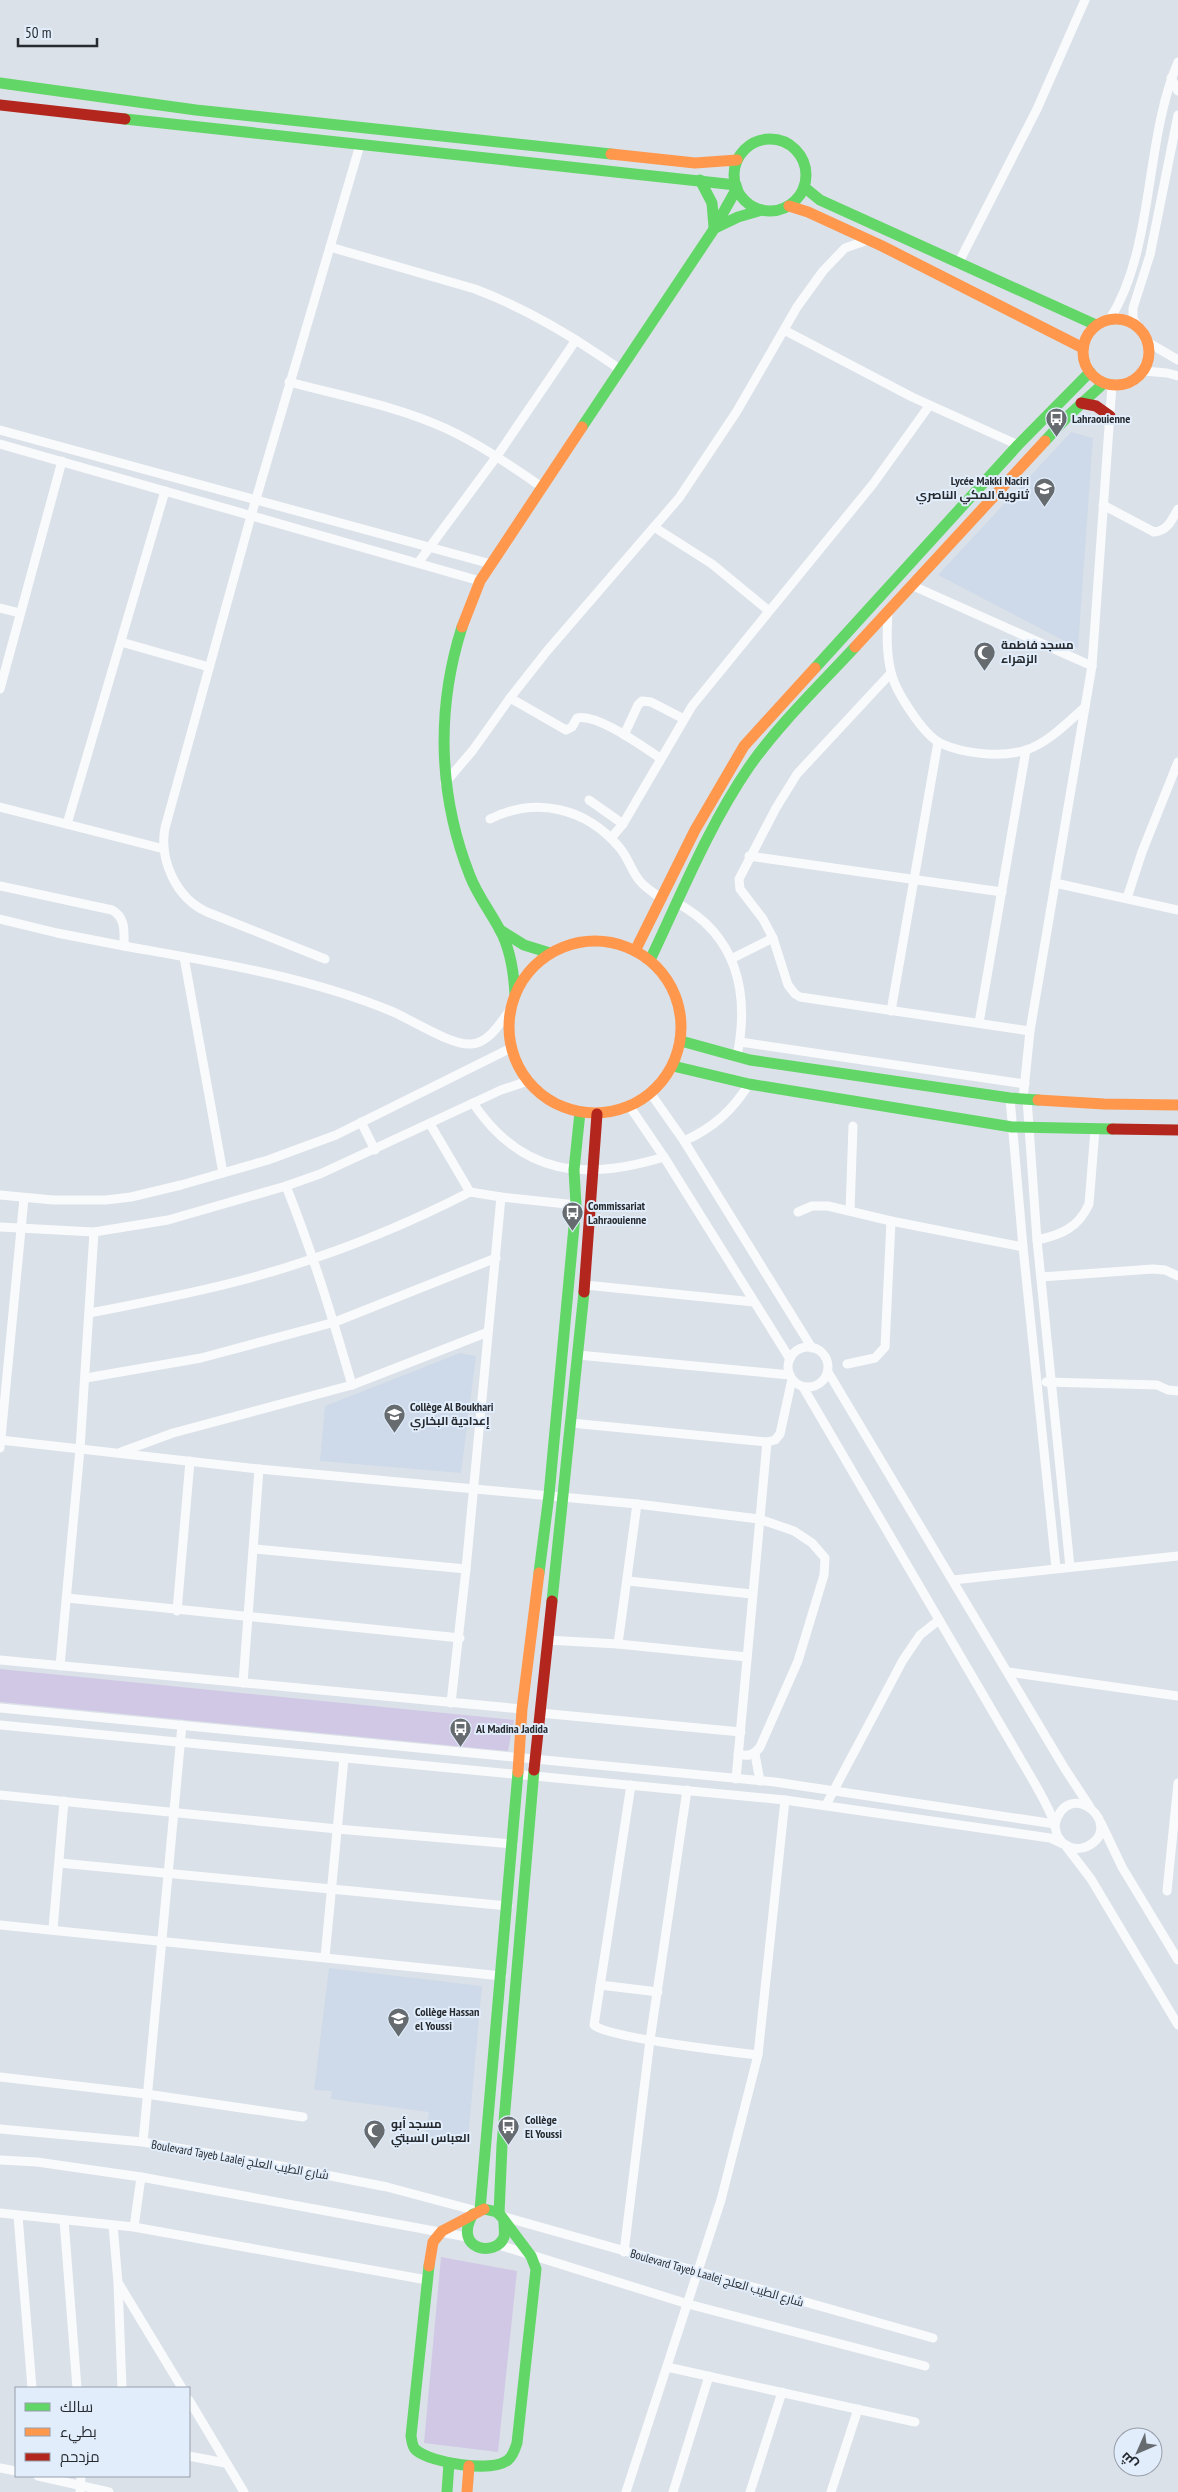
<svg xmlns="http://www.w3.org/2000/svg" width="1178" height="2492" font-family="'PT Sans Narrow',Cairo,sans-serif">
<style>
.built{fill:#cedae9}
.green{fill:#d1c8e5}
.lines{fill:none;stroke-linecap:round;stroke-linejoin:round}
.street{stroke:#f9fafc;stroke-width:9}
.fast{stroke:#63d668;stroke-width:11}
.slow{stroke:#ff974d;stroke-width:11}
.jam{stroke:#b3261e;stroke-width:11}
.labels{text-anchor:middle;stroke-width:4;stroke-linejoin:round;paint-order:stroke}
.poi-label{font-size:12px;font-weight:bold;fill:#272b30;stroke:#e1edfb;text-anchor:start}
.street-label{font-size:12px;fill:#272b30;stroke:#e1edfb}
</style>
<rect width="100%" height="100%" fill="#dae1e8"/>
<g class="built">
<polygon points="1071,432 1093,438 1078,648 938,575"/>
<polygon points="460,1353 476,1356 461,1473 320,1461 325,1406"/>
<polygon points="329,1968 482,1986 468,2139 425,2137 429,2112 331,2099 332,2091 314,2090"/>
</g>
<g class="green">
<polygon points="0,1669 514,1720 508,1751 0,1702"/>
<polygon points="441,2257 517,2271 498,2452 424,2443"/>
</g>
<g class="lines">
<g class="street">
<polyline points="1171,78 1178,91"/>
<path d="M330,247l145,42c53,20 100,49 146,81"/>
<polyline points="958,264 1037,109 1085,0"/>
<path d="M1110,319c45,-72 34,-178 68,-257"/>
<polyline points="1137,326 1133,318 1133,308 1150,255 1178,115"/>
<polyline points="784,330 912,397 1018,445"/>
<polyline points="1149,343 1178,360"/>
<polyline points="1144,371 1167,373 1178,376"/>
<path d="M289,382c53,14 108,24 158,47 34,16 64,37 95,58"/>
<polyline points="0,430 491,564"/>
<polyline points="0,444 480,581"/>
<path d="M1103,505l51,27c14,-1 18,-13 24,-23"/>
<polyline points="654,527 712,564 769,611"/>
<polyline points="418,563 497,456 576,340"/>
<polyline points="911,585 1092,666"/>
<polyline points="0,608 20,613"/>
<path d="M888,611c-1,20 -2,41 3,61 4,19 32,62 49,71 24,11 61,15 86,7 22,-7 42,-28 59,-43"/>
<polyline points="121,642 209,667"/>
<polyline points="891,673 797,774 776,808 739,879 740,889 763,919 773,938 788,985 795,994 800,997 1030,1031"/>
<polyline points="0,689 62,461"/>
<path d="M510,698l56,32 6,-3 5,-9c20,-5 66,29 83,40"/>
<polyline points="624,735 638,705 642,701 651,702 684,719"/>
<polyline points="445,783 473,750 510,698 547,651 679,498 737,411 797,307 823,271 845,248 868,240"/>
<polyline points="589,800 623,824"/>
<polyline points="0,807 164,849"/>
<path d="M490,819c46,-23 96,-11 129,28 9,10 12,23 20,33 5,7 14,12 21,18"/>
<polyline points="67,824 165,491"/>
<polyline points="611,838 623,824 692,706 873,484 929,406"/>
<polyline points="749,856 1002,892"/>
<polyline points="1055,883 1178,910"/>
<path d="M0,886l112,24c14,8 12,21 12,36l-67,-13 -57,-14"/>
<polyline points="1127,898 1142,852 1178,762"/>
<path d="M677,903c60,32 73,90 60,153"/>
<path d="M124,946c89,16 182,30 267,65 19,8 61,35 80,33 18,-1 29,-21 39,-34"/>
<polyline points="184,957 223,1173"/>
<path d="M325,959l-118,-47c-31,-14 -48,-52 -42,-84l86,-312 109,-371"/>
<polyline points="731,959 773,938"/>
<polyline points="891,1011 938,742"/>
<polyline points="979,1023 1026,750"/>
<polyline points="740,1042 1025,1084"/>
<polyline points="651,1094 684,1141 812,1348"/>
<polyline points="1010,1098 1023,1247 1056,1568"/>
<polyline points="1023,1099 1030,1031 1092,666 1112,385"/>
<polyline points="1027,1099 1037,1240 1070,1567"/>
<path d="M473,1103c49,73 112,78 191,54"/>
<polyline points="630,1107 664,1157 790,1359"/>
<polyline points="361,1122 375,1150"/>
<polyline points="430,1124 470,1192 501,1197 576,1205"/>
<path d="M684,1141c29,-13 48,-30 65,-57"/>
<path d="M286,1186c27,68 46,130 66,199"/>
<polyline points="0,1195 53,1200 106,1200 131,1197 181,1185 268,1160 336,1135 511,1048"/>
<polyline points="850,1211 853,1126"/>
<polyline points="798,1212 812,1206 828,1206 891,1221 1023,1247"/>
<polyline points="0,1227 94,1232 168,1220 286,1186 320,1174 501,1090 528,1081"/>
<path d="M1037,1240c24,-5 41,-12 52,-36l6,-74"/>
<polyline points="1041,1277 1153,1269 1165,1270 1178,1276"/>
<polyline points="585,1285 754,1302"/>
<path d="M90,1313c50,-10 100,-19 149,-32 80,-21 157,-51 231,-89"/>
<circle cx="808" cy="1367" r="20"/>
<polyline points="578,1355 790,1375"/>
<polyline points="847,1364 875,1358 885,1347 891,1221"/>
<polyline points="828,1372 1065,1769 1090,1807"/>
<polyline points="86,1378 201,1358 335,1322 496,1258"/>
<polyline points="1046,1382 1157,1385 1168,1390 1178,1391"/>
<path d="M803,1387l228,390c8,14 17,29 23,45 2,5 1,10 4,15 2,3 4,6 8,8 6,4 15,5 22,1 38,-20 -19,-71 -33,-22"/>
<polyline points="571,1423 767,1442 775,1440 780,1434 792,1379"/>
<path d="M0,1440l259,29 378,35 122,15 35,12 18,12 13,15 -1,17 -26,86 -38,86c-6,8 -12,10 -22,7"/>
<polyline points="0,1448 24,1198"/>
<polyline points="121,1452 173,1433 352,1385 488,1332"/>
<polyline points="255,1549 466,1569"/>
<polyline points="953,1580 1178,1556"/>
<polyline points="628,1581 752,1594"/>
<polyline points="67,1598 460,1638"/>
<polyline points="177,1611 190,1461"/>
<polyline points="547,1640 618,1644 747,1657"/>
<polyline points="618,1644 637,1504"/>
<polyline points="0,1660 522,1709"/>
<polyline points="60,1666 80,1449 94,1232"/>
<polyline points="1008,1672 1178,1696"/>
<polyline points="243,1683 259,1469"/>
<polyline points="451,1703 466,1569 501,1197"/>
<polyline points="0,1708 775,1782 1055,1824"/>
<polyline points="540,1713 741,1732"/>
<polyline points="0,1725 785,1800 1050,1838 1065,1845 1091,1879 1178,2025"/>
<polyline points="755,1754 760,1781"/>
<polyline points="736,1779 767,1442"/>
<path d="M631,1785l-37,240c13,13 139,27 164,30"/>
<polyline points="0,1795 337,1829 513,1844"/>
<polyline points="826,1805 903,1660 920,1635 939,1620"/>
<polyline points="1101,1823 1122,1867 1178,1960"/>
<polyline points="60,1863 508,1906"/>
<polyline points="1167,1891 1178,1783"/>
<polyline points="0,1925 502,1976"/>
<polyline points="53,1929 64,1801"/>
<polyline points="325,1957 344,1758"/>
<polyline points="600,1985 658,1992"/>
<polyline points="0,2077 146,2094 303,2117"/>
<polyline points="0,2129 143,2142 265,2163 387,2187 477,2211"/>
<polyline points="143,2142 182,1725"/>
<polyline points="0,2160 37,2162 141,2177 467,2237"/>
<polyline points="141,2177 134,2227 427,2280"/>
<polyline points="0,2213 134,2227"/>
<polyline points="18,2216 32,2388"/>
<polyline points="501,2216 933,2338"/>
<polyline points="64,2220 77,2388"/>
<polyline points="113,2225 118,2283 122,2388"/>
<polyline points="499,2245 688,2304 925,2366"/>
<polyline points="624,2252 650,2040 687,1790"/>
<polyline points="119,2284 182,2388"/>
<polyline points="667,2367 915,2422"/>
<polyline points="189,2400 244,2492"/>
<polyline points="189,2456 225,2463"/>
<polyline points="0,2468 16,2471"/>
<polyline points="38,2476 109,2492"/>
<polyline points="80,2492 81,2476"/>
<polyline points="626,2492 721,2200 758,2055 785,1800"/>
<polyline points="673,2492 709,2376"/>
<polyline points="750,2492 782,2392"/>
<polyline points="831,2492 858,2409"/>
</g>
<g class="fast">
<polyline points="0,83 196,110 611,154"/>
<polyline points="125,119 736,185"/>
<circle cx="770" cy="175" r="36"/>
<polyline points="700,180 712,203 714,227"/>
<polyline points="804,187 820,200 1096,325"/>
<polyline points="715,228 738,217 762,210"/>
<polyline points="582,427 714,229 737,188"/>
<polyline points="1045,441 1069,415 1104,383"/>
<path d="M462,627c-26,82 -24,168 8,249 8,21 23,39 33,60 8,18 11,39 12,59"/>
<polyline points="815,668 1018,445 1090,372"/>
<polyline points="500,930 524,945 550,953"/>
<path d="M650,960c31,-65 58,-133 99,-193 30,-43 70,-81 106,-120"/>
<polyline points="681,1041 750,1060 1010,1098 1038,1100"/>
<polyline points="673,1066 749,1084 1012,1127 1112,1129"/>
<polyline points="539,1573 549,1495 576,1205 574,1170 580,1112"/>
<polyline points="552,1601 584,1292"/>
<polyline points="480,2210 518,1772"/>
<path d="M473,2214c-21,36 23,44 31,23 1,-4 0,-10 0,-15"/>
<polyline points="499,2214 502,2145 534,1770"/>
<path d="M429,2266l-18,170c1,5 1,11 5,14 15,13 76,23 92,10 5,-4 7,-11 9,-17l19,-174 -5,-13 -30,-40 -4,-4 -13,-3"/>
<polyline points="447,2492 449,2463"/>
</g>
<g class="slow">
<polyline points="611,154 695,163 737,160"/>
<polyline points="789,206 808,212 882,246 1083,348"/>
<circle cx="1116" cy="352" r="33"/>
<polyline points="462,627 480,581 582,427"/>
<polyline points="855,647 1045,441"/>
<circle cx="595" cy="1027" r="86"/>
<polyline points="635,951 695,830 744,746 815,668"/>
<polyline points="1038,1100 1104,1104 1178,1105"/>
<polyline points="518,1772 522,1709 539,1573"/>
<polyline points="429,2266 433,2242 442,2231 484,2209"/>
<polyline points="467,2492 469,2466"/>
</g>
<g class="jam">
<polyline points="0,105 125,119"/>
<polyline points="1081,403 1096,406 1110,416"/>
<polyline points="1112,1129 1178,1130"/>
<polyline points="584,1292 597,1114"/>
<polyline points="534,1770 552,1601"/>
</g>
</g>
<defs>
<symbol id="bus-pin" viewBox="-11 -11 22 30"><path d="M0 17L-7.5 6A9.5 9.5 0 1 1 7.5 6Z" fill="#666b70" stroke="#e1edfb"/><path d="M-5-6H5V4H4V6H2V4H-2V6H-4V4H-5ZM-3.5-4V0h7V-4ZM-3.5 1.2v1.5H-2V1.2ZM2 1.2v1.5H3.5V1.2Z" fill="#fff"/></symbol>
<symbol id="school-pin" viewBox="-11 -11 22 30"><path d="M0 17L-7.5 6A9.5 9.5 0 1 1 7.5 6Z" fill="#666b70" stroke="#e1edfb"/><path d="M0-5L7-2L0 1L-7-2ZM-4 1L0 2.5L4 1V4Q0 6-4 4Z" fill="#fff"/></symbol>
<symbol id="mosque-pin" viewBox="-11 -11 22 30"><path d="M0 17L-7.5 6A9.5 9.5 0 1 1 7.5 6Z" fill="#666b70" stroke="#e1edfb"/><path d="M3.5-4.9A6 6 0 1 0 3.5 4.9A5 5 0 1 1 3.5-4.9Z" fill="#fff"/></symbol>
</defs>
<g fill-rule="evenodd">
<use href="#bus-pin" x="1044" y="406" width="25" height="34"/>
<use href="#school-pin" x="1032" y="476" width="25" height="34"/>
<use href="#mosque-pin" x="972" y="640" width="25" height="34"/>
<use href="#bus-pin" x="560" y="1200" width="25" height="34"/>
<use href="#school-pin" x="382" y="1402" width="25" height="34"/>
<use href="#bus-pin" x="448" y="1716" width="25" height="34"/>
<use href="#school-pin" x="386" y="2006" width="25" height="34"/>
<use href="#bus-pin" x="496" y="2114" width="25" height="34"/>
<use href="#mosque-pin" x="362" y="2118" width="25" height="34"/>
</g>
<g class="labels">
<g class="poi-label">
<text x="1072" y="423">Lahraouienne</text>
<text x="1029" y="485" text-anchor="end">Lycée Makki Naciri<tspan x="1029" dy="14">ثانوية المكي الناصري</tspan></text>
<text x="1001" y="649">مسجد فاطمة<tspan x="1001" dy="14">الزهراء</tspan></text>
<text x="588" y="1210">Commissariat<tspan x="588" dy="14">Lahraouienne</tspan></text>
<text x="410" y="1411">Collège Al Boukhari<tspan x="410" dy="14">إعدادية البخاري</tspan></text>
<text x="476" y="1733">Al Madina Jadida</text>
<text x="415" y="2016">Collège Hassan<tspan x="415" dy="14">el Youssi</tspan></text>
<text x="525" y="2124">Collège<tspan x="525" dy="14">El Youssi</tspan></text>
<text x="391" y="2128">مسجد أبو<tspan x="391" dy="14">العباس السبتي</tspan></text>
</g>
<g class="street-label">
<text transform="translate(240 2160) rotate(10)" y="4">Boulevard Tayeb Laalej شارع الطيب العلج</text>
<text transform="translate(717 2278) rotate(16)" y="4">Boulevard Tayeb Laalej شارع الطيب العلج</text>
</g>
</g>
<rect x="15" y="2387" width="175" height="90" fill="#e1edfb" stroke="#979faa"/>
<rect x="25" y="2403" width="25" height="8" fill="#63d668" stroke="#979faa"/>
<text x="60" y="2412" font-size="15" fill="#272b30">سالك</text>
<rect x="25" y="2428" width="25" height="8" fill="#ff974d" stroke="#979faa"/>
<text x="60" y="2437" font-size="15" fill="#272b30">بطيء</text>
<rect x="25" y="2453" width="25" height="8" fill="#b3261e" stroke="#979faa"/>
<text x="60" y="2462" font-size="15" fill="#272b30">مزدحم</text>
<g transform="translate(1138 2452) rotate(225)"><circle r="24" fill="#e1edfb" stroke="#979faa"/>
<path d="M0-4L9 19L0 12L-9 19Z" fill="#666b70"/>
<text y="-8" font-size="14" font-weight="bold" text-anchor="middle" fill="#272b30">ش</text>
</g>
<path d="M18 38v8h79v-8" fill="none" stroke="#272b30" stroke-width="2.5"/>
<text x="25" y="38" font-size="15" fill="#272b30" stroke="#e1edfb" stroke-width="4" paint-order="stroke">50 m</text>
</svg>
